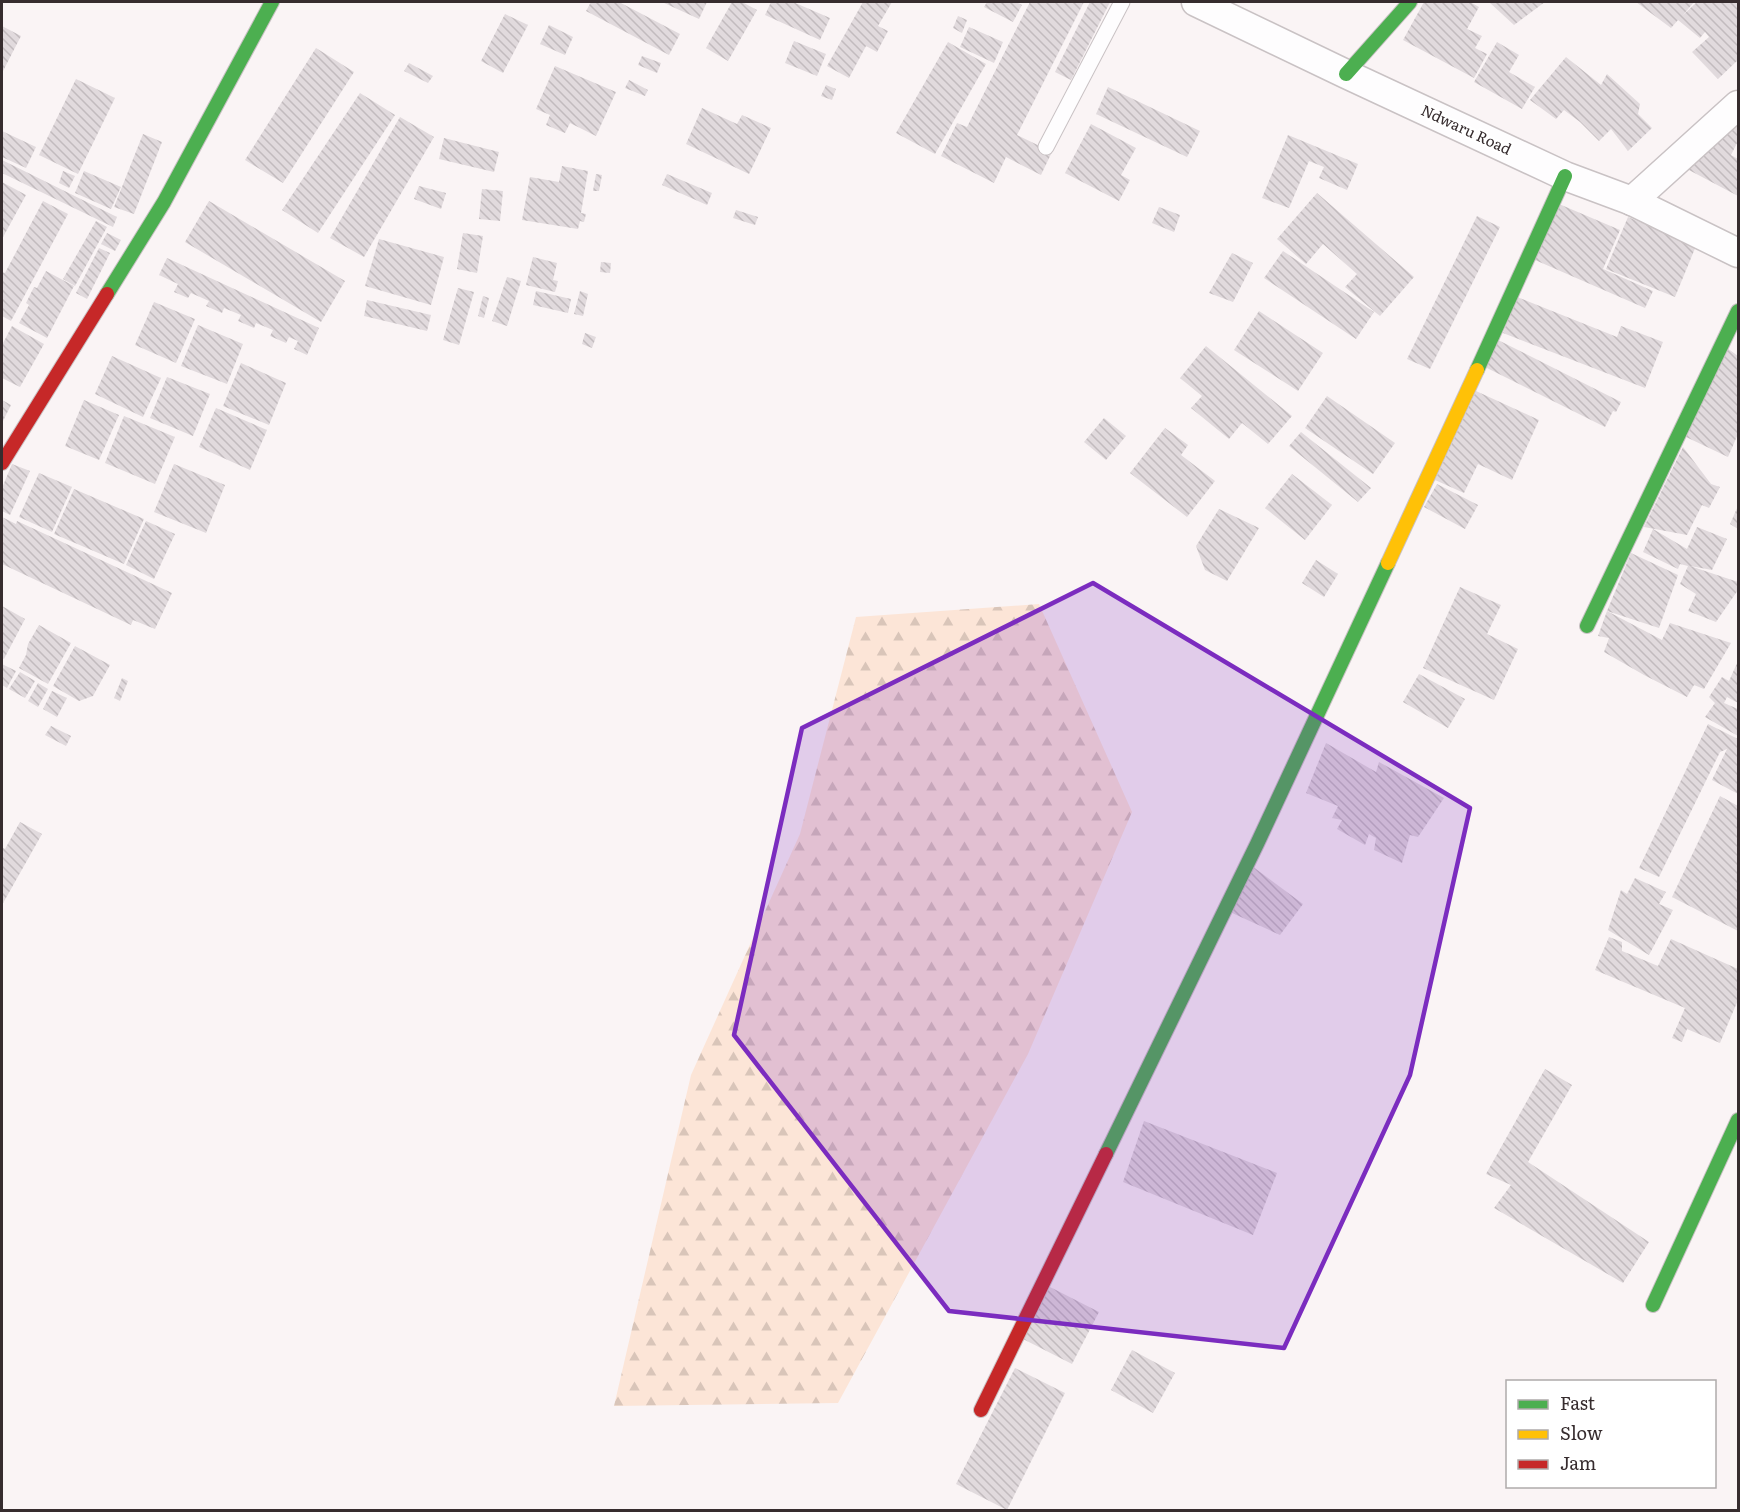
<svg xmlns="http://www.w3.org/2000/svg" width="1740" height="1512" font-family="Literata,serif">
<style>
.forest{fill:url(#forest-firs)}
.building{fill:url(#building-back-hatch)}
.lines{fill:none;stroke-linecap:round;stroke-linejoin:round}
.lane-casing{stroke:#c9c2c4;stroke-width:17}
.street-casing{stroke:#c9c2c4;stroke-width:31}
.fast-casing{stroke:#c9c2c4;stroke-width:16}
.slow-casing{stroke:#c9c2c4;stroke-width:16}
.jam-casing{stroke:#c9c2c4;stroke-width:16}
.lane{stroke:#fefdfe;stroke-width:15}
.street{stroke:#fefdfe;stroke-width:28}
.fast{stroke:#4caf50;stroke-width:14}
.slow{stroke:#ffc107;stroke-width:14}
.jam{stroke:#c62828;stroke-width:14}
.marked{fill:#7b2cbf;fill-opacity:0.2;stroke:#7b2cbf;stroke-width:4.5;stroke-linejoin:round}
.labels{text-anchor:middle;stroke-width:5;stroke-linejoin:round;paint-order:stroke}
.street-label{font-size:15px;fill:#362c2e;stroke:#fff}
</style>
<defs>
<pattern id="forest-firs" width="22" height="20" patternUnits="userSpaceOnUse" patternTransform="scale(1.5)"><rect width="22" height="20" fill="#fce5d7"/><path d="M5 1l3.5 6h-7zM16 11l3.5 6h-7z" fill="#d9c5b9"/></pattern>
<pattern id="building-back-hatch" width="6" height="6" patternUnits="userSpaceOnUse" patternTransform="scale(1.5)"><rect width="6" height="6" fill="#e1dadd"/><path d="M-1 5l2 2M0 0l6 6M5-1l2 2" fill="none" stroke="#c2bbbe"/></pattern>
</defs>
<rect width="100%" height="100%" fill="#faf4f5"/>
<polygon class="forest" points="1039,604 1132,812 1028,1054 838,1403 614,1406 691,1075 800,834 856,617"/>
<g class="building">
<polygon points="591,2 619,2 680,34 669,55 586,11"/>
<polygon points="662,2 707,2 699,19"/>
<polygon points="732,2 742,2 757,10 728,61 706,48"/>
<polygon points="771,2 793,2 830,18 820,40 765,15"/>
<polygon points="863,2 892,2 878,26 888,31 877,52 866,46 849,78 827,66"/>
<polygon points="987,2 1016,2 1022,5 1013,22 984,7"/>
<polygon points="1030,2 1084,2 1017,135 1052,152 1041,175 1006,157 994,183 941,156 957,123 967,127"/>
<polygon points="1090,2 1110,2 1071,80 1055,72"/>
<polygon points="1424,2 1470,2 1479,7 1467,29 1482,36 1475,48 1487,54 1474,78 1403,40"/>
<polygon points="1489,2 1545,2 1514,25"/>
<polygon points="1636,2 1694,2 1683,15 1697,2 1738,2 1738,60 1718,79 1692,52 1709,37 1705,32 1700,38 1678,20 1671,28"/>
<polygon points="505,14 528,25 503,73 481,61"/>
<polygon points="958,16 967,20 962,33 953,28"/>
<polygon points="549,25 573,37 565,55 540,44"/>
<polygon points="2,26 21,36 2,73"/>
<polygon points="969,27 1003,42 994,63 960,47"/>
<polygon points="794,41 826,54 817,76 785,63"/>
<polygon points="948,42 986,64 935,154 896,133"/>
<polygon points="1497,42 1519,55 1509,72 1535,87 1522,109 1474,82"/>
<polygon points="316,48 354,72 283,183 245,160"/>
<polygon points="642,56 661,63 657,73 638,65"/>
<polygon points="1566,57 1601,85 1607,74 1640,104 1638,114 1652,128 1628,151 1611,129 1599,141 1580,122 1564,110 1556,119 1530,100"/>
<polygon points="409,63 433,76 428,83 404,71"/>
<polygon points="555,66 616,92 596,136 570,123 565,133 546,125 550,115 536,109"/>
<polygon points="76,79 115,98 78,174 39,155"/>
<polygon points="629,80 648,90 645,96 625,88"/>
<polygon points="826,85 836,89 832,100 821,96"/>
<polygon points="1108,87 1200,131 1187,157 1096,114"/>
<polygon points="360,93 395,115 318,233 282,210"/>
<polygon points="1738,96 1738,141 1731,155 1738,159 1738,196 1687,169"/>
<polygon points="702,108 737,124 742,115 771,128 749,174 686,144"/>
<polygon points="400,117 434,137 364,257 330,238"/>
<polygon points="1091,124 1136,148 1121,175 1130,180 1119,201 1065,173"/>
<polygon points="2,131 36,147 26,168 2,157"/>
<polygon points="143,134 162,142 134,214 114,207"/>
<polygon points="1288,135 1358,164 1347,190 1319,178 1324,167 1309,161 1289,208 1262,198"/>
<polygon points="444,138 499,152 494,172 439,159"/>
<polygon points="2,160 117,217 113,227 2,173"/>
<polygon points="562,166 588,171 581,213 586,214 584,222 580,221 578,229 522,220 530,177 559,182"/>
<polygon points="63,171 75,176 69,188 59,183"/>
<polygon points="84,171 121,187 111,209 75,193"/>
<polygon points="596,174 602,175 599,191 593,191"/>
<polygon points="667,174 712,193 707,205 662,185"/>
<polygon points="2,182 26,195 2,239"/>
<polygon points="419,186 446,193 441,209 414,199"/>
<polygon points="482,189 503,191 500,221 479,219"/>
<polygon points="1317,193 1414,277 1380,316 1345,287 1357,274 1323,244 1306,264 1277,239"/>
<polygon points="43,201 68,214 11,321 2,316 2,272 5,273"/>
<polygon points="209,201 345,281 321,322 185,242"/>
<polygon points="1559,204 1620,230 1603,269 1653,291 1645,308 1535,260"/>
<polygon points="1159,207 1180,215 1174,232 1152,223"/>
<polygon points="736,210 758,217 755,225 733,218"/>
<polygon points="1477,216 1500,227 1430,369 1407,359"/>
<polygon points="1628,217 1696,246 1675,297 1606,269"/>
<polygon points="96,221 107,227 75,286 63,279"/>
<polygon points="107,233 121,240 115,251 101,244"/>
<polygon points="463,233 483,236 477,273 457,269"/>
<polygon points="379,239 444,257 431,305 365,286"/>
<polygon points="99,248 110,253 87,299 76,293"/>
<polygon points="1283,251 1374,312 1356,339 1264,278"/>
<polygon points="1232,253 1253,263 1233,302 1209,293"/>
<polygon points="533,257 557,263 553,280 558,281 555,292 526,285"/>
<polygon points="167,258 319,328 307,355 294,349 298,341 289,337 286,343 270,336 273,330 256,323 254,328 238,321 241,315 224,308 222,313 206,306 209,301 191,293 188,298 174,292 178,284 159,275"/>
<polygon points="601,262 611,263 610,273 600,272"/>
<polygon points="46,271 74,286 47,338 19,323 29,305 26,303 34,287 37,288"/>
<polygon points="507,277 521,281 507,326 492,321"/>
<polygon points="458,288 474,292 459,345 443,340"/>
<polygon points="536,291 571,299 568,313 533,305"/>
<polygon points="580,291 588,294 583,316 574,314"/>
<polygon points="483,296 489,298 484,318 478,316"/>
<polygon points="1517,297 1617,337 1621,326 1663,342 1645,388 1503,333"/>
<polygon points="367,300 431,315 427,331 364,316"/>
<polygon points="154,302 195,319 176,363 135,345"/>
<polygon points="1259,311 1323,353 1298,391 1234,350"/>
<polygon points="198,325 243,344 227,384 181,366"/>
<polygon points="12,326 44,344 20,387 2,378 2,345"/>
<polygon points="585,333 596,337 592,348 582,344"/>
<polygon points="1498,340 1621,402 1616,412 1613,411 1605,427 1485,367"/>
<polygon points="1206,346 1292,416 1268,444 1242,423 1229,439 1191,408 1202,396 1180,378"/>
<polygon points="1727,348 1738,356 1738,434 1728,457 1686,437"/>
<polygon points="112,356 161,378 143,417 95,394"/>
<polygon points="241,363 286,383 269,425 223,406"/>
<polygon points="167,377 210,394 193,436 150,418"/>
<polygon points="1476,391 1539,420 1512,480 1478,464 1464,493 1435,480"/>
<polygon points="1327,396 1395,443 1373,474 1305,428"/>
<polygon points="2,400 11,405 2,423"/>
<polygon points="84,400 119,415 99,460 65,446"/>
<polygon points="216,408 267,430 250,470 199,447"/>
<polygon points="124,416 175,437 155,484 105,463"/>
<polygon points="1104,418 1126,436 1106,460 1084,442"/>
<polygon points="1165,428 1188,445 1181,455 1215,481 1187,517 1130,473"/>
<polygon points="1301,432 1371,488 1358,502 1289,446"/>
<polygon points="1683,447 1711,484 1720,487 1709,508 1702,505 1687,535 1644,527"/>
<polygon points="12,464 30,471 10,515 2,511 2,488"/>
<polygon points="174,464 225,485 206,533 154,512"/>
<polygon points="39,473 72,487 52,532 19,517"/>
<polygon points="1292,474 1332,505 1305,540 1265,508"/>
<polygon points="1437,484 1478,505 1465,529 1424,507"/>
<polygon points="74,489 144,519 124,564 54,534"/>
<polygon points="1738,506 1738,529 1730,524"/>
<polygon points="1219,509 1259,528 1227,581 1205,570 1196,546"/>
<polygon points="2,517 16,524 17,521 172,593 155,629 133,620 131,625 2,564"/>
<polygon points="146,521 175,534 154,579 126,565"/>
<polygon points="1697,527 1727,539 1712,570 1690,566 1738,582 1738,590 1716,622 1688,611 1696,594 1680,584 1688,566 1680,564 1678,569 1643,552 1653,529 1687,549"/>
<polygon points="1631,553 1678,575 1659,628 1607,611"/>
<polygon points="1316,560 1338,574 1324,597 1302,583"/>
<polygon points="1460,587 1501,605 1487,634 1518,649 1494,700 1423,668"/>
<polygon points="2,606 25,619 4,659 2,658"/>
<polygon points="1607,611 1662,640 1670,623 1731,643 1704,689 1694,685 1687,697 1644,675 1604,652 1609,638 1598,636"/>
<polygon points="39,625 71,643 48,684 19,668 26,655 28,644"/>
<polygon points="75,646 110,665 93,696 79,701 53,686"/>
<polygon points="1738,661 1738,703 1727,697 1724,703 1738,709 1738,736 1705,717 1715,703 1709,697 1722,677 1729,681"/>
<polygon points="2,664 16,671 7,688 2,685"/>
<polygon points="20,672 35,681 25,698 9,689"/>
<polygon points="1419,674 1465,699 1448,728 1403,702"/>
<polygon points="122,678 128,681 120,701 114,698"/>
<polygon points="38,683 48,689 38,707 28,701"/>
<polygon points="52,691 67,698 57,717 43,709"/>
<polygon points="1708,724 1738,739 1738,794 1712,780 1727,749 1720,752 1659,877 1639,868"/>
<polygon points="51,726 71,736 66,746 45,735"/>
<polygon points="1326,743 1376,772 1379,762 1444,798 1418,837 1410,835 1402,863 1374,850 1376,838 1369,834 1365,845 1337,829 1342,820 1332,818 1338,806 1306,793"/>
<polygon points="1720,796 1738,806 1738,931 1672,897"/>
<polygon points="20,822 42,834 2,905 2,847 5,849"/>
<polygon points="1252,866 1303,904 1280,935 1230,912"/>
<polygon points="1635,878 1666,892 1659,904 1673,910 1649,955 1608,930 1621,890 1627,894"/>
<polygon points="1609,937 1622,942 1622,951 1658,966 1671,939 1738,969 1738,1000 1720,1043 1687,1029 1682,1042 1672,1038 1685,1008 1595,970"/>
<polygon points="1545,1069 1572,1085 1528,1162 1649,1242 1623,1283 1494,1208 1511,1185 1486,1174"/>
<polygon points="1144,1121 1277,1173 1253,1235 1123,1182"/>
<polygon points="1050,1287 1099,1312 1072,1364 1023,1339"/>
<polygon points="1132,1350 1175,1373 1153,1413 1111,1390"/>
<polygon points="1015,1368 1065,1393 1007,1510 956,1484"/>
</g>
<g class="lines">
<defs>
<polyline id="lane" points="1046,147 1122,2"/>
<g id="street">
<polyline points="1196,2 1346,74 1565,176 1632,201 1738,253"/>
<polyline points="1632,201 1738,105"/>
</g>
<g id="fast">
<polyline points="1346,74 1410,2"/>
<polyline points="107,294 164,202 272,2"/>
<polyline points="1477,370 1565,176"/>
<polyline points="1587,626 1738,311"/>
<polyline points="1106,1154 1257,844 1388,563"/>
<polyline points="1653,1305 1738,1120"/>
</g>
<polyline id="slow" points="1388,563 1477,370"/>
<g id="jam">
<polyline points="2,463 107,294"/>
<polyline points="981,1410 1106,1154"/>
</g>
</defs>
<use href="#lane" class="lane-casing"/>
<use href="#street" class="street-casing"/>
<use href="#fast" class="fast-casing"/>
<use href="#slow" class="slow-casing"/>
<use href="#jam" class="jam-casing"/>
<use href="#lane" class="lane"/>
<use href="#street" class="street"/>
<use href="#fast" class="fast"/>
<use href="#slow" class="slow"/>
<use href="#jam" class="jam"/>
</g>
<path class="marked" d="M1093,583l377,225 -60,267 -126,273 -335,-37 -215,-276 68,-307z"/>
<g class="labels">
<g class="street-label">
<text transform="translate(1466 130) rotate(25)" y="5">Ndwaru Road</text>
</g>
</g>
<rect width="1740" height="1512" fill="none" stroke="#362c2e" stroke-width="6"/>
<rect x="1506" y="1380" width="210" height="108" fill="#ffffff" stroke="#afabab" stroke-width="1.5"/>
<rect x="1518" y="1400" width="30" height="9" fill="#4caf50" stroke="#afabab" stroke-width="1.5"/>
<text x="1560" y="1410" font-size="18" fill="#362c2e">Fast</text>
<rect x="1518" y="1430" width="30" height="9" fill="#ffc107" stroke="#afabab" stroke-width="1.5"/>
<text x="1560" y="1440" font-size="18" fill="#362c2e">Slow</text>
<rect x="1518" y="1460" width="30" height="9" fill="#c62828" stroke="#afabab" stroke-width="1.5"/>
<text x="1560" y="1470" font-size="18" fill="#362c2e">Jam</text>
</svg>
